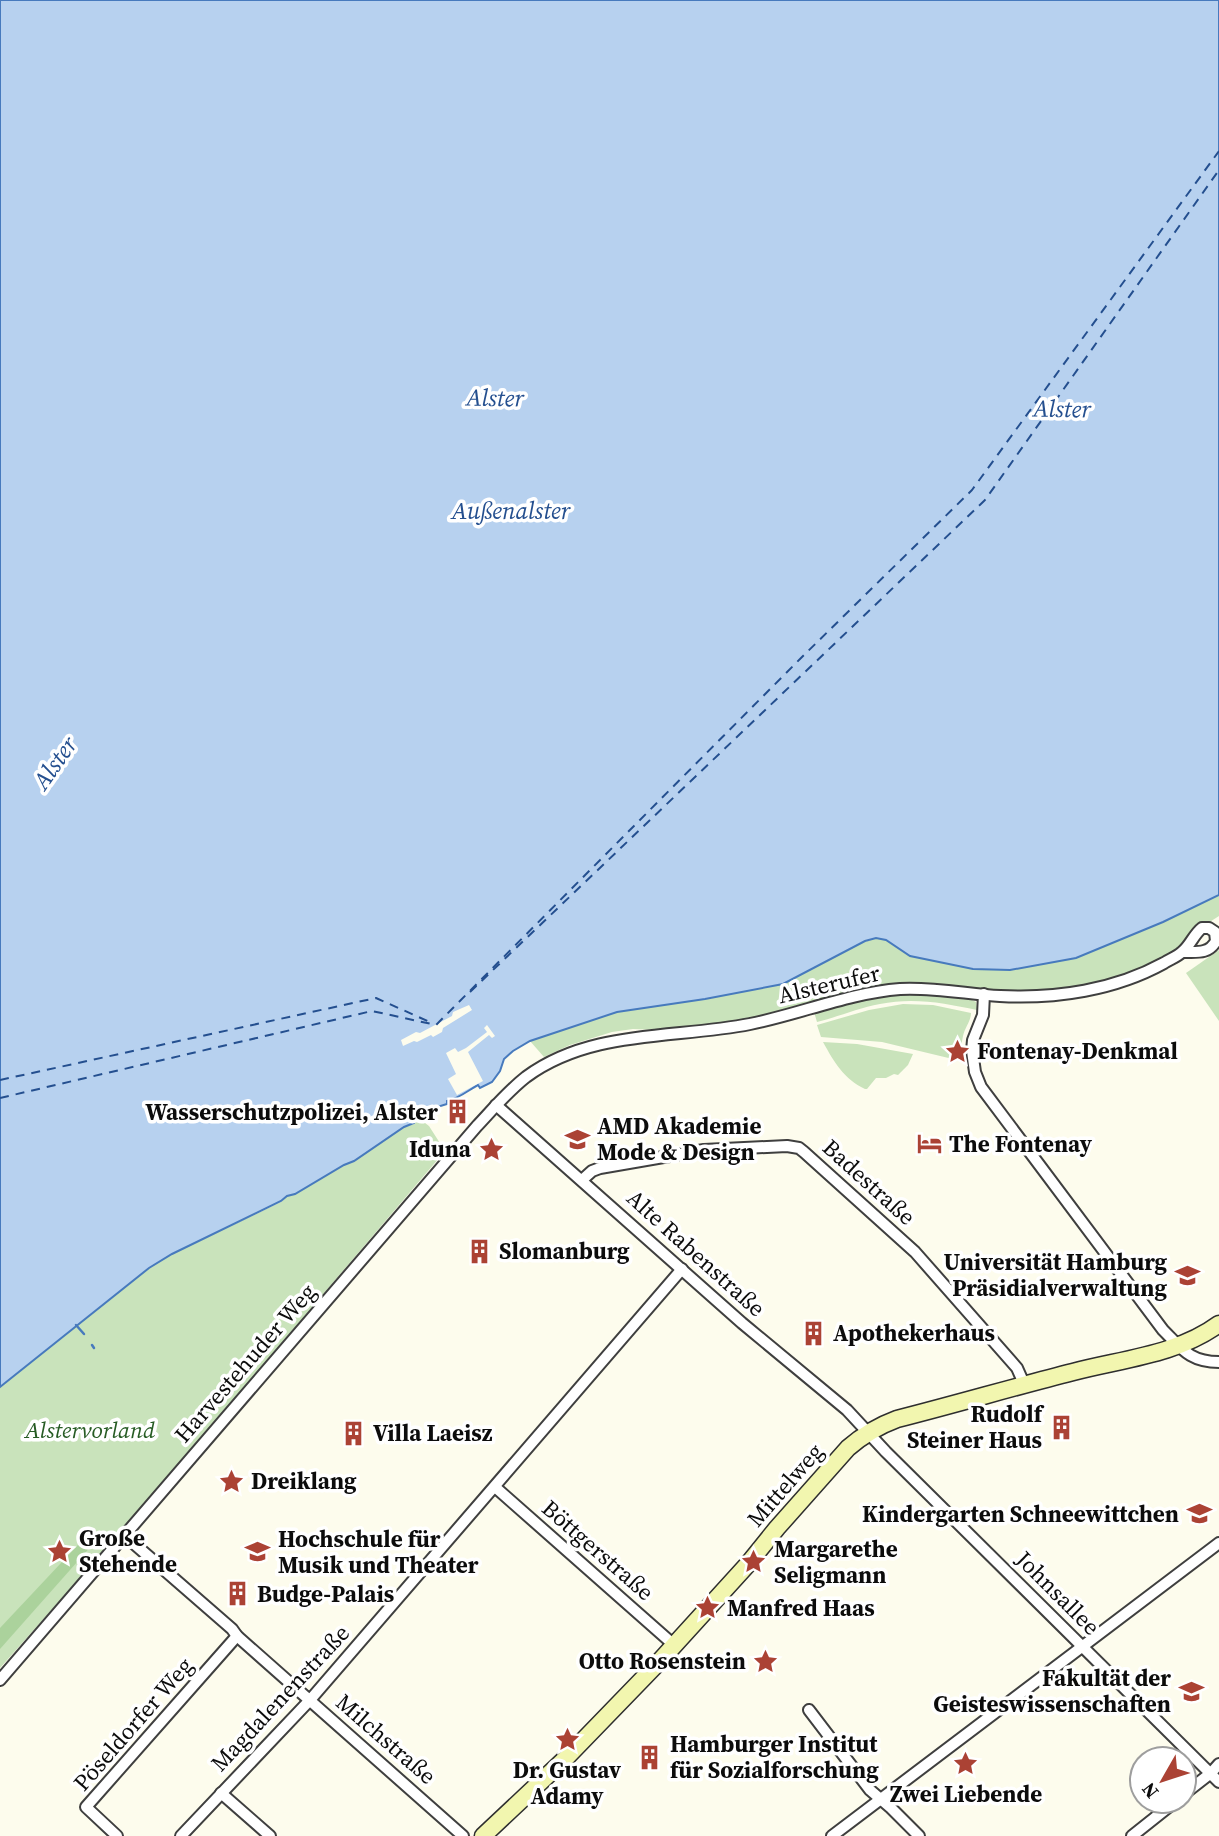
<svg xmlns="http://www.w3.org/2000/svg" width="1219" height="1836" font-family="'Source Serif 4',serif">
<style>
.green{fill:#c9e3bb}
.forest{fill:#abd29c}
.water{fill:#b7d1ef;stroke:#477abd;stroke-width:2}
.pier{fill:#fdfced}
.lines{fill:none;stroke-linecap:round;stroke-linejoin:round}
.stream{stroke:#477abd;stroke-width:2.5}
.ferry{stroke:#244f8f;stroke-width:2;stroke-dasharray:9 7;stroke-linecap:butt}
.street-casing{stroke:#3f3f3f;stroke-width:14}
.secondary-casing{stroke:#2e2e2e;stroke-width:19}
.street{stroke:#fff;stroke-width:10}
.secondary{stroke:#f2f6af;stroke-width:16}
.labels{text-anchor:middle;stroke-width:7;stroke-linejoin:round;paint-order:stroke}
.street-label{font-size:23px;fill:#0c0c0c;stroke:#fff}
.poi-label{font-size:23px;font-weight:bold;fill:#0c0c0c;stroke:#fff;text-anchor:start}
.park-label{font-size:23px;font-style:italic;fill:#275c24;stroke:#fff}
.water-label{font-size:24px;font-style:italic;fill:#244f8f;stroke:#fff}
</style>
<rect width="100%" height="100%" fill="#fdfced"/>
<g class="green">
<polygon points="1219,895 1219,916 1194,932 1178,948 1152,963 1123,975 1069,989 1010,991 918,985 712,1026 660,1030 633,1029 612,1032 570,1045 544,1057 530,1041 617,1012 705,999 876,938 886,940 910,956 1010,970 1076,958 1163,922"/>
<polygon points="1219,950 1219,1021 1186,973"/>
<path d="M907,994l63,5 6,3 1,8c-32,-7 -64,-13 -97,-6 -22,4 -42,13 -63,18l-3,-10 56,-13z"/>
<path d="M903,1004l30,1 38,8c0,8 -6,14 -8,23 -2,8 -2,16 -2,25l-79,-19 -61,-5 -4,-12 52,-15z"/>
<path d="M823,1042l34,2 56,10 -5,11 -10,10 -4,-1 -8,4h-10l-9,11h-2c-21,-10 -31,-27 -42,-47z"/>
<polygon points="417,1117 429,1126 445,1151 118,1535 0,1668 0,1387 149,1268 172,1254 281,1202 287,1196 295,1194 344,1165 354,1161 404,1127 414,1124"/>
</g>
<polygon class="forest" points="92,1530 101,1535 0,1649 0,1628"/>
<path class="water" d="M0,0h1219v895l-56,27 -87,36 -66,12 -37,-1 -63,-13 -24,-16 -10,-2 -11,3 -82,43 -78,15 -88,13 -87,29 -17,10 -9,8 -4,12 -8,11 -12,6 -2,-3c-11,6 -18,13 -31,16v3l-23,7v3l-7,3 -3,6 -10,4 -50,34 -10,4 -49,29 -8,2 -6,5 -109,53 -23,14 -149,119z"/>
<g class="pier">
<polygon points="469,1005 472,1010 443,1028 442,1032 433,1037 431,1035 417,1042 414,1041 403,1046 401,1040 416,1032 420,1033 452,1016 453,1012"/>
<polygon points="487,1025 495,1036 492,1038 489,1035 468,1052 483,1081 457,1095 448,1079 456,1074 446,1053 455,1048 458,1052 466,1048 487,1032 484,1028"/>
</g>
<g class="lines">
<g class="stream">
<polyline points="76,1325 84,1334"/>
<polyline points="92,1345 94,1348"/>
</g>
<g class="ferry">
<polyline points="470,992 985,500 1219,170"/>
<polyline points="0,1080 376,998 432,1023"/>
<polyline points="0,1098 372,1011 436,1025 801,658 972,490 1219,151"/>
</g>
<defs>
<g id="street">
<path d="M984,994l-1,21 -10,25 -1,11 3,21 6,15 182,243c19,19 27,32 56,32"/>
<polyline points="496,1105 742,1323 847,1410 886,1452 1219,1782"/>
<polyline points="582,1180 592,1171 600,1168 704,1150 787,1146 799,1148 804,1152 915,1252 1017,1368 1025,1386"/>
<polyline points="495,1487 674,1645"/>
<polyline points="124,1535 232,1629 237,1636 463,1836"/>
<path d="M0,1680l477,-554c16,-17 31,-35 49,-49 65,-48 149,-38 224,-53 50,-10 99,-31 150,-35 33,-2 67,5 100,7 56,3 115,-6 164,-33 6,-4 13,-6 18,-11 8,-6 12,-18 20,-24h7l6,4 1,9c-7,13 -19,11 -32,11"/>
<polyline points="809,1710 870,1790 891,1808 919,1836"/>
<polyline points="221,1793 270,1836"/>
<polyline points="1184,1794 1211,1773 1219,1764"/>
<polyline points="117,1836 86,1807 237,1636"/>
<polyline points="181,1836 310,1700 682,1269"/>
<polyline points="832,1836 1219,1543"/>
<polyline points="1132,1836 1176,1801"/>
</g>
<path id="secondary" d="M483,1836l83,-78 92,-95 90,-99 29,-36 71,-80c15,-13 30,-22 49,-29 59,-15 117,-32 176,-47 49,-13 104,-17 146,-48"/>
</defs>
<use href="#street" class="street-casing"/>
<use href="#secondary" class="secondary-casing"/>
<use href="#street" class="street"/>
<use href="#secondary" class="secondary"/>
</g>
<defs>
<symbol id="sight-bare" viewBox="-9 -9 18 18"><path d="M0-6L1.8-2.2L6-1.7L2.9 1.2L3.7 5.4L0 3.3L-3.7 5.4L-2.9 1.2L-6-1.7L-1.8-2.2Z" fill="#ab4234" stroke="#fff" stroke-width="2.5" paint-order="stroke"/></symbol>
<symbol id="building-bare" viewBox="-9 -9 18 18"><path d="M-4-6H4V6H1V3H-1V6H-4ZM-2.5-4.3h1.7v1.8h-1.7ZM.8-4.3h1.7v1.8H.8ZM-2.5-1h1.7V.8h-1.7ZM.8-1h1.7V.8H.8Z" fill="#ab4234" stroke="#fff" stroke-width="2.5" paint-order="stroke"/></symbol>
<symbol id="university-bare" viewBox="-9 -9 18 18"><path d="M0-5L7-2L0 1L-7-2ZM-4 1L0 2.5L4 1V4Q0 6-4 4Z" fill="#ab4234" stroke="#fff" stroke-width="2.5" paint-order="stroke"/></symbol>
<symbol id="hotel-bare" viewBox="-9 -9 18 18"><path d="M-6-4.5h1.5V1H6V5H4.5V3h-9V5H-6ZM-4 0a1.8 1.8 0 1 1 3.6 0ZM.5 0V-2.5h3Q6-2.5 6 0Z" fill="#ab4234" stroke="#fff" stroke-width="2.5" paint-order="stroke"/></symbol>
<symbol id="school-bare" viewBox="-9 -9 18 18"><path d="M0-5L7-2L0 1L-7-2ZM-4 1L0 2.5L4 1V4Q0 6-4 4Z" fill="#ab4234" stroke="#fff" stroke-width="2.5" paint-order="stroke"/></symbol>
</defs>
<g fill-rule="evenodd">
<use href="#sight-bare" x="940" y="1034" width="35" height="35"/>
<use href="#building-bare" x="440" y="1094" width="35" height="35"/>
<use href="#university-bare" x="560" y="1122" width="35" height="35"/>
<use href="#hotel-bare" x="912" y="1126" width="35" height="35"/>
<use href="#sight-bare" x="474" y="1132" width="35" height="35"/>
<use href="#building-bare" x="462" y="1234" width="35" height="35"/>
<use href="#university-bare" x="1170" y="1258" width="35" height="35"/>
<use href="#building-bare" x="796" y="1316" width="35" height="35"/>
<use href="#building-bare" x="1044" y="1410" width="35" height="35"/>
<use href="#building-bare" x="336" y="1416" width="35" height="35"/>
<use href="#sight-bare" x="214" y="1464" width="35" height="35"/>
<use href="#school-bare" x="1182" y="1496" width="35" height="35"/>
<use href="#sight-bare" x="42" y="1534" width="35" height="35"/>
<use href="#university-bare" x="240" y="1534" width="35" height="35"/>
<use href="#sight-bare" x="736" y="1544" width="35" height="35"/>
<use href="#building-bare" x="220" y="1576" width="35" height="35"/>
<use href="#sight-bare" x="690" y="1590" width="35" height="35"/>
<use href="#sight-bare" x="748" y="1644" width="35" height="35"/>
<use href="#university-bare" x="1174" y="1674" width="35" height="35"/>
<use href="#sight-bare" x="550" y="1722" width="35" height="35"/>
<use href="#building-bare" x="632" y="1740" width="35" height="35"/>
<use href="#sight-bare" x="948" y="1746" width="35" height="35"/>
</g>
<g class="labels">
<g class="street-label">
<text transform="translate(829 984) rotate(-13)" y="8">Alsterufer</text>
<text transform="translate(869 1182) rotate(42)" y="8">Badestraße</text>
<text transform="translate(696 1253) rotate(42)" y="8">Alte Rabenstraße</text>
<text transform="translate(245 1363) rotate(-49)" y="8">Harvestehuder Weg</text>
<text transform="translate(785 1485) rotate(-49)" y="8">Mittelweg</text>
<text transform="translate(598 1550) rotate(41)" y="8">Böttgerstraße</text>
<text transform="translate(1058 1593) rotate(45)" y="8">Johnsallee</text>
<text transform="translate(280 1698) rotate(-47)" y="8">Magdalenenstraße</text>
<text transform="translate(133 1724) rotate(-49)" y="8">Pöseldorfer Weg</text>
<text transform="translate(386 1739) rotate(41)" y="8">Milchstraße</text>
</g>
<g class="poi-label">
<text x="977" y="1059">Fontenay-Denkmal</text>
<text x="438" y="1120" text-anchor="end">Wasserschutzpolizei, Alster</text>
<text x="597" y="1134">AMD Akademie<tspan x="597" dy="26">Mode &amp; Design</tspan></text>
<text x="949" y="1152">The Fontenay</text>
<text x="471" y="1157" text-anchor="end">Iduna</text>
<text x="499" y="1259">Slomanburg</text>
<text x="1167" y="1270" text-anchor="end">Universität Hamburg<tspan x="1167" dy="26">Präsidialverwaltung</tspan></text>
<text x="833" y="1341">Apothekerhaus</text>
<text x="1042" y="1422" text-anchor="end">Rudolf<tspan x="1042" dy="26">Steiner Haus</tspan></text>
<text x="373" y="1441">Villa Laeisz</text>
<text x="251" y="1489">Dreiklang</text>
<text x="1179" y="1522" text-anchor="end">Kindergarten Schneewittchen</text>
<text x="79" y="1546">Große<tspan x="79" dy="26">Stehende</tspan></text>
<text x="278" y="1547">Hochschule für<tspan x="278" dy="26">Musik und Theater</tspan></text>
<text x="774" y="1557">Margarethe<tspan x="774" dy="26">Seligmann</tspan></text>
<text x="257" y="1602">Budge-Palais</text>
<text x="727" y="1616">Manfred Haas</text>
<text x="746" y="1669" text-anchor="end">Otto Rosenstein</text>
<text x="1171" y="1686" text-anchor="end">Fakultät der<tspan x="1171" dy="26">Geisteswissenschaften</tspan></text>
<text x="670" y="1752">Hamburger Institut<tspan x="670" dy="26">für Sozialforschung</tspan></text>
<text x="567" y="1778" text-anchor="middle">Dr. Gustav<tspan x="567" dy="26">Adamy</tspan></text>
<text x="966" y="1802" text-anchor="middle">Zwei Liebende</text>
</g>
<g class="park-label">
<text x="90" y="1438">Alstervorland</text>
</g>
<g class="water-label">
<text transform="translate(495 398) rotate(1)" y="8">Alster</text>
<text transform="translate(1062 409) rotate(1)" y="8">Alster</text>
<text x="511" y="519">Außenalster</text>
<text transform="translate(55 763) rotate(-55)" y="8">Alster</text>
</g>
</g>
<g transform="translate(1163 1780) rotate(231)"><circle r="33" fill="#ffffff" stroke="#9e9e9e" stroke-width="2"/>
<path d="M0-5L12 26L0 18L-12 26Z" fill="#ab4234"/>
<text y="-10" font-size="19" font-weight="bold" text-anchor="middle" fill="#0c0c0c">N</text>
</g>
</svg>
